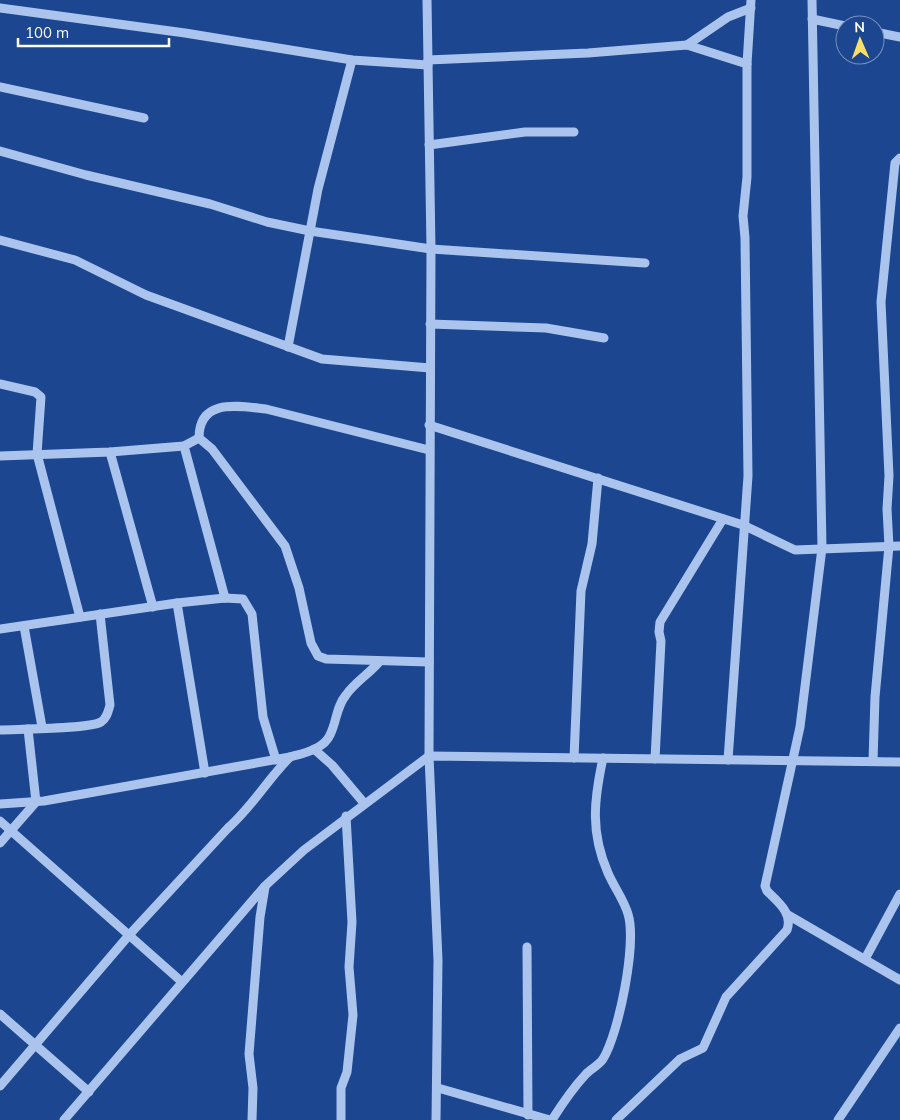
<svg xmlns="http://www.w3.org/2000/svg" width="900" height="1120" font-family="Mulish,sans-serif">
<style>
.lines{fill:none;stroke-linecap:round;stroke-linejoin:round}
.minor{stroke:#aac4ee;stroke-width:9}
</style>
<rect width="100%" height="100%" fill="#1c468f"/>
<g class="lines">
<g class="minor">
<polyline points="427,0 431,249 429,756 438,960 436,1120"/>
<polyline points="0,8 185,33 352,60 428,65"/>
<polyline points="812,19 845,26"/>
<polyline points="875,32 900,37"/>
<polyline points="687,45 728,17 751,8"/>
<polyline points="428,60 588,53 687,45 747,64"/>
<polyline points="0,87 144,118"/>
<polyline points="429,145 525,132 574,132"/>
<polyline points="0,151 86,175 210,204 267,222 310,231 431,249 645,263"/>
<polyline points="0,240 75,260 146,295 322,359 430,368"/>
<polyline points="430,324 546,328 604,338"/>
<polyline points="288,347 318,189 352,60"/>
<polyline points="0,384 35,392 41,397 37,454 80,617"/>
<polyline points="429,425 743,525 795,550 900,546"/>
<polyline points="199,438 212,449 285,546 299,588 311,643 318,656 326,659 429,662"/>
<path d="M199,438c0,-40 39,-32 67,-29l163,41"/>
<polyline points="199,438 184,446 225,598"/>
<polyline points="110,452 153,607"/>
<polyline points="0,456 110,452 184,446"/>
<polyline points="177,603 205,773"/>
<polyline points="24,626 42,727"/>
<polyline points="0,629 177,603 225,598 243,599 252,614 263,717 276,760"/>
<path d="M0,730c18,-1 89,-1 101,-8 6,-4 7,-10 9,-17l-10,-91"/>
<polyline points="314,749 332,765 364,803"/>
<polyline points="574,758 581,591 592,544 598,478"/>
<polyline points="655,759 661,641 659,632 660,622 723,519"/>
<polyline points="728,760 748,476 745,238 743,216 747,177 747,64 751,0"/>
<polyline points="873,761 875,697 889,546 887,509 889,476 881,302 895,163 900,158"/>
<path d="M0,804l44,-3 246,-44c14,-4 34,-8 40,-22 7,-14 6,-28 16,-40 9,-13 23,-21 33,-33"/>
<polyline points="0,821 182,982"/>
<polyline points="0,843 36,802 28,729"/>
<polyline points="788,915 900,980"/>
<polyline points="527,947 528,1115"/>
<polyline points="865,959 900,894"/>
<polyline points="0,1014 89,1092"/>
<path d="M0,1086l130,-152 98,-106c24,-21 39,-48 62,-71"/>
<polyline points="438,1088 550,1120"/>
<polyline points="64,1120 265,886 304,850 429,756 900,762"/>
<polyline points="252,1120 253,1088 249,1054 260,917 265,887"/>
<polyline points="341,1120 341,1088 347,1072 353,1015 349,967 352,922 346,816"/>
<path d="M552,1120c10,-16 21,-32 34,-46 5,-5 13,-9 17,-15 16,-26 34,-116 25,-145 -4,-14 -14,-27 -20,-41 -18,-41 -14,-73 -5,-115"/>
<path d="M616,1120l64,-61 23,-11 23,-51 61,-67c6,-17 -9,-28 -20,-39l-2,-5 35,-159 22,-179 -10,-548"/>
<polyline points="838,1120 900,1028"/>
</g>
</g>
<g transform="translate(860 40) rotate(358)"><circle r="24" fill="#1c468f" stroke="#7790bc"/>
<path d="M0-4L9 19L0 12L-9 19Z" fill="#fedd68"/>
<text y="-8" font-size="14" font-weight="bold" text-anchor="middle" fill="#ffffff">N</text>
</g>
<path d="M18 38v8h151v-8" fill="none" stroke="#ffffff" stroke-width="2.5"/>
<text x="25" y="38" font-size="15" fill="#ffffff" stroke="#1c468f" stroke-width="4" paint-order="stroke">100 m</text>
</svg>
